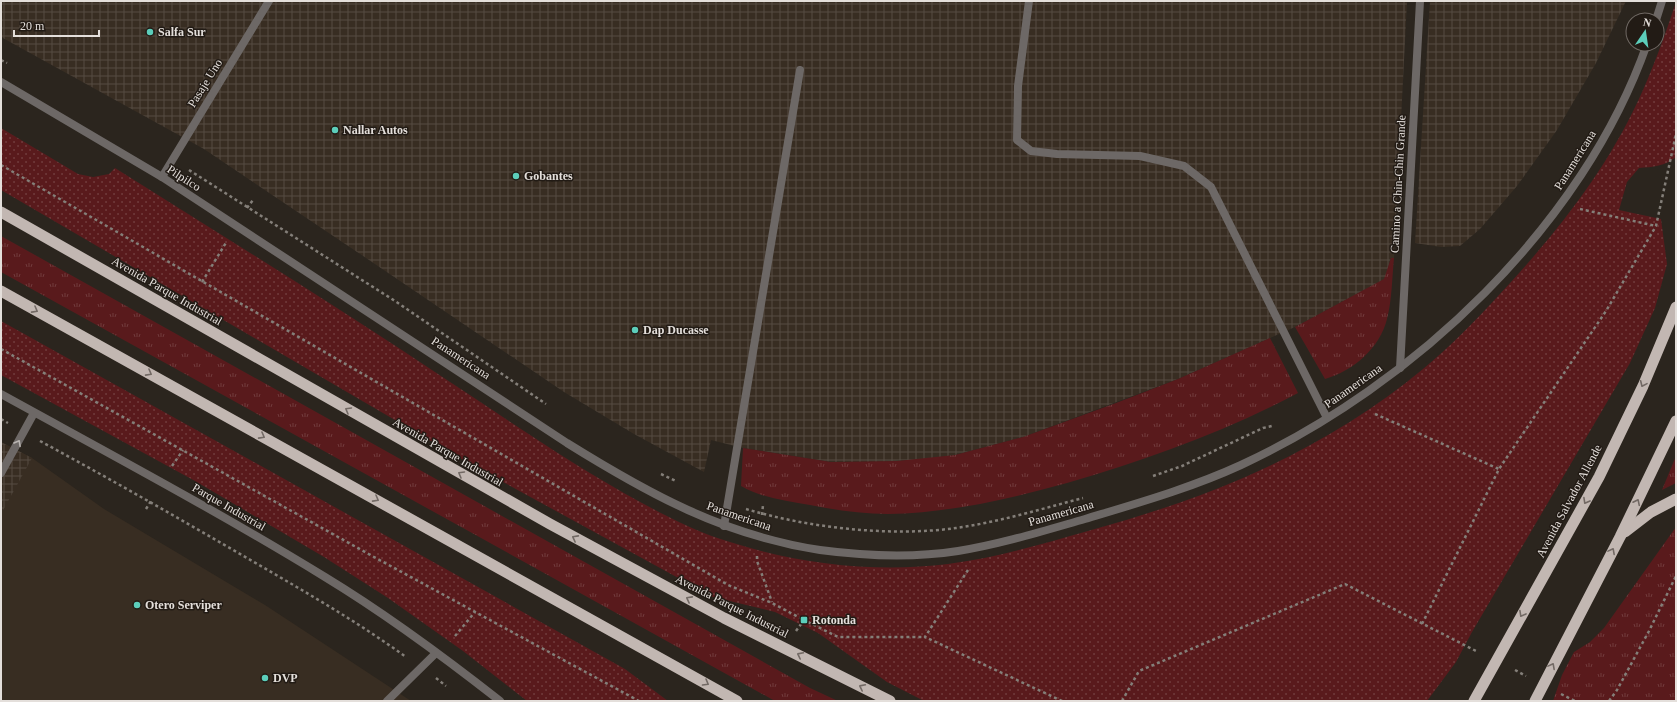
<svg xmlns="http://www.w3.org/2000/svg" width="1677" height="702" font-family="Georgia,serif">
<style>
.built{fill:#382d22}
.industrial{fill:url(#industrial-grid)}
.grass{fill:url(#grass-tufts)}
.park{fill:url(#park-dots)}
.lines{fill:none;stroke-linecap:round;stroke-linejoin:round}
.path{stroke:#847f79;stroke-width:2.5;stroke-dasharray:3 3;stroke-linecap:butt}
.service{stroke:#6d6866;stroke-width:8}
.minor{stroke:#6d6866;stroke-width:8}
.trunk{stroke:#c2b7b2;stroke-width:11}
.oneway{stroke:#726964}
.oneway2{stroke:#bab5b2}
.poi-dot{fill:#5ccebb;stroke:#221b15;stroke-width:1.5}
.labels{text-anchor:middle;stroke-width:3;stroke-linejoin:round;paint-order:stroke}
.poi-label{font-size:12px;font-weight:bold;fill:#e4dfdb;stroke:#221b15;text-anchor:start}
.street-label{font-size:12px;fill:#e4dfdb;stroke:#221b15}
</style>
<defs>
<pattern id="industrial-grid" width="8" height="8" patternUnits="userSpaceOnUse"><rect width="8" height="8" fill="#382d22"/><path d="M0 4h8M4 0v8" fill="none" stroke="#554b42"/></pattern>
<pattern id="grass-tufts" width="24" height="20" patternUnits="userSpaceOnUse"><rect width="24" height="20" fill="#591a1c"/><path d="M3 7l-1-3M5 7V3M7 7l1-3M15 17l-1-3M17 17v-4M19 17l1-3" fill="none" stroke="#713b3c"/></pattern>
<pattern id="park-dots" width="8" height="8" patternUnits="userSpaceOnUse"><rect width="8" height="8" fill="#591a1c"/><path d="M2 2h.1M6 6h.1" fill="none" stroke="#713b3c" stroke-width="1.8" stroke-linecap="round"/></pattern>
</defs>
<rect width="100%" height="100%" fill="#2b251e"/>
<polygon class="built" points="1,442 32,458 104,509 265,605 411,701 1,701"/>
<g class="industrial">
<polygon points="1,1 1407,1 1394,258 1391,258 1385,279 1295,327 1178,379 1023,437 955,455 925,459 865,463 831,462 743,448 711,440 704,472 634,434 564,392 369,260 204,149 1,37"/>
<polygon points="1430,1 1626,1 1596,63 1557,130 1517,186 1480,229 1460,246 1441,247 1415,243"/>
<polygon points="1,442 32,458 1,514"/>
</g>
<g class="grass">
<polygon points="1,236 810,688 838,701 775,701 1,272"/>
<path d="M1391,258h3c-2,20 -2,42 -7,61 -7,29 -34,52 -62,60l-30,-52 89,-48z"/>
<path d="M1270,338l28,55c-73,39 -152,67 -231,90 -58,16 -118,30 -179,31 -26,0 -52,-4 -78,-9 -23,-4 -48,-7 -69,-19l2,-38 88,14 66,-1 58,-6 68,-18 93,-34 62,-24z"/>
<polygon points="1676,456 1676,483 1662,490"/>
<polygon points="1676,527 1676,701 1553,701 1562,675 1574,652 1590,642 1604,628"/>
</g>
<g class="park">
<path d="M1676,2v155c-11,9 -23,10 -37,11l-12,14 -8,28 42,9 6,45 -12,44 -25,55 -158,269 -16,30 -29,39h-503l-37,-19 -69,-49 -43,-21 -62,-15 -241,-132 -471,-275v-62l77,46 15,3 16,-3 6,-6c111,70 223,139 332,212 64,42 127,86 195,123 28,15 57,30 88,39 68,22 146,31 218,22 48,-6 94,-20 140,-33 53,-15 105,-31 155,-53 63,-27 127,-65 180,-109 27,-22 52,-48 76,-74 54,-58 105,-121 139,-194 15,-32 27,-66 38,-99z"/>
<polygon points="1,321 625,669 668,701 527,701 463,651 388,598 324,557 195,481 1,375"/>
</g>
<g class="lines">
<g class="path">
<polyline points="1,60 7,63"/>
<polyline points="1,165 728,585 772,603 804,620"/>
<polyline points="189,170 395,301 546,404"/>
<polyline points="247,208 253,200"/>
<polyline points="1580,209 1656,226"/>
<polyline points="202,282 227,241"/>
<polyline points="1,349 374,557 639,701"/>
<polyline points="1375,414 1499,469"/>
<polyline points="1,419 8,423"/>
<path d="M40,441c74,40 147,82 219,124 50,29 100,58 147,92"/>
<polyline points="172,466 183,450"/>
<polyline points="661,474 676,481"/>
<polyline points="1153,476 1182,466 1263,428 1272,426"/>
<polyline points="146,509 151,501"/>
<path d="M746,509c63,19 145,28 210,19 43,-6 85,-19 127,-30"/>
<polyline points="762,515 763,505"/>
<polyline points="757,556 757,561 772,602"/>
<polyline points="968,570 925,637 1062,701"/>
<polyline points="1422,624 1499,469 1606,311 1656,226 1676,134"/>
<polyline points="796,631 804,620 838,637 925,637"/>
<polyline points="455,636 475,612"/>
<polyline points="1515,670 1526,676"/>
<polyline points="436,678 446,686"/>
<polyline points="1561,694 1575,701"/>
<polyline points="1122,701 1139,671 1345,584 1478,652"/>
<polyline points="1609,701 1617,690 1649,631 1676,576"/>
</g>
<g class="service">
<polyline points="1029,1 1018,86 1017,140 1031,151 1057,154 1140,156 1184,166 1211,187 1327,418"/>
<polyline points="1,473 34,413"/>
<polyline points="724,526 800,70"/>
</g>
<g class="minor">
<polyline points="1656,20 1662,1"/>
<path d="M1,82l161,95 405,266c82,51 156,92 253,107 45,6 93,8 138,1 43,-7 85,-20 127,-32 53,-16 106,-31 156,-54 173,-80 342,-239 406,-421"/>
<polyline points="162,177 269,1"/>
<polyline points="1400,368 1420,1"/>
<path d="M1,394c109,60 218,118 324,183 61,37 119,80 175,124"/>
<polyline points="387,701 436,653"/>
</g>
<g class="trunk">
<polyline points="1,212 550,524 724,618 890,701"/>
<polyline points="1,291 737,701"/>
<polyline points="1625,532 1651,512 1676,499"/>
<polyline points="1474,701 1599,477 1643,386 1676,307"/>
<polyline points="1535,701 1620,537 1676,421"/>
</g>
</g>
<defs><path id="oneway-chevron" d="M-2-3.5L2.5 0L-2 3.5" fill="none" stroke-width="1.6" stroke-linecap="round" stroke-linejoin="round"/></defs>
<g class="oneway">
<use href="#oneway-chevron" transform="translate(35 310) rotate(29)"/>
<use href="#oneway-chevron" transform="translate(149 373) rotate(29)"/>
<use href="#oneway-chevron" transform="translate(1643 384) rotate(114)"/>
<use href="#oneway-chevron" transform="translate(348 410) rotate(-150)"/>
<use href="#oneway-chevron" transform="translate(262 436) rotate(29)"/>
<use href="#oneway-chevron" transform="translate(461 474) rotate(-150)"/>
<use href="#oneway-chevron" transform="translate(376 499) rotate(29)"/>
<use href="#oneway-chevron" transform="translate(1586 501) rotate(119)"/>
<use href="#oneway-chevron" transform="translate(1637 502) rotate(-64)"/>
<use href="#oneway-chevron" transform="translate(575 538) rotate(-152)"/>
<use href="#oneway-chevron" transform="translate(1612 551) rotate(-62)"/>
<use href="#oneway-chevron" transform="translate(689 599) rotate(-152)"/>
<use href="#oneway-chevron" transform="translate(1522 614) rotate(119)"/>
<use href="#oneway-chevron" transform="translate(800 655) rotate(-153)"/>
<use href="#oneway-chevron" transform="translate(1552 666) rotate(-62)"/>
<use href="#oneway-chevron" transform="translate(706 683) rotate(30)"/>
<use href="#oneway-chevron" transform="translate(862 687) rotate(-153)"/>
</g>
<use class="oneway2" href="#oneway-chevron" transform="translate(18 443) rotate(-61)"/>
<g class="poi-dot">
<circle cx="150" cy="32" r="4"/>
<circle cx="335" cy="130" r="4"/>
<circle cx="516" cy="176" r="4"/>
<circle cx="635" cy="330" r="4"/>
<circle cx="137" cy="605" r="4"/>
<rect x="800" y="616" width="8" height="8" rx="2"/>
<circle cx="265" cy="678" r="4"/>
</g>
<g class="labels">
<g class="poi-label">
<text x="158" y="36">Salfa Sur</text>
<text x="343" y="134">Nallar Autos</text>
<text x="524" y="180">Gobantes</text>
<text x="643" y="334">Dap Ducasse</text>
<text x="145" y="609">Otero Serviper</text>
<text x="812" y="624">Rotonda</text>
<text x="273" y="682">DVP</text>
</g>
<g class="street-label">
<text transform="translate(205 83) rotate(-58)" y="4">Pasaje Uno</text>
<text transform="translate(1575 160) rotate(-58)" y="4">Panamericana</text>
<text transform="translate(184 178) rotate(33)" y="4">Pilpilco</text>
<text transform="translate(1398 184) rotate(-87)" y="4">Camino a Chin-Chin Grande</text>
<text transform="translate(167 291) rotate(30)" y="4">Avenida Parque Industrial</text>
<text transform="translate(461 358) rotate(33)" y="4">Panamericana</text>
<text transform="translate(1353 386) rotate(-35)" y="4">Panamericana</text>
<text transform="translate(448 452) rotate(30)" y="4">Avenida Parque Industrial</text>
<text transform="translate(1569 501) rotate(-62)" y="4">Avenida Salvador Allende</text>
<text transform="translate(229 507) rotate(30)" y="4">Parque Industrial</text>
<text transform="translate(1061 513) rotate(-16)" y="4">Panamericana</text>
<text transform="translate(739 516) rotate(19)" y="4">Panamericana</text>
<text transform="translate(732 606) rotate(27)" y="4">Avenida Parque Industrial</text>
</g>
</g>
<rect width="1677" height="702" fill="none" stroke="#e4dfdb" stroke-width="4"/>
<g transform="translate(1645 32) rotate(13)"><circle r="19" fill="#221b15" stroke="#706964"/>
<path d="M0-3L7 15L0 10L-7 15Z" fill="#5ccebb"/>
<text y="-6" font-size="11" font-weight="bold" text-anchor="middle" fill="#e4dfdb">N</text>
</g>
<path d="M14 30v6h85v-6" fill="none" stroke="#e4dfdb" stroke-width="2"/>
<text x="20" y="30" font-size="12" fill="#e4dfdb" stroke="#221b15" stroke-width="3" paint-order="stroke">20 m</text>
</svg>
